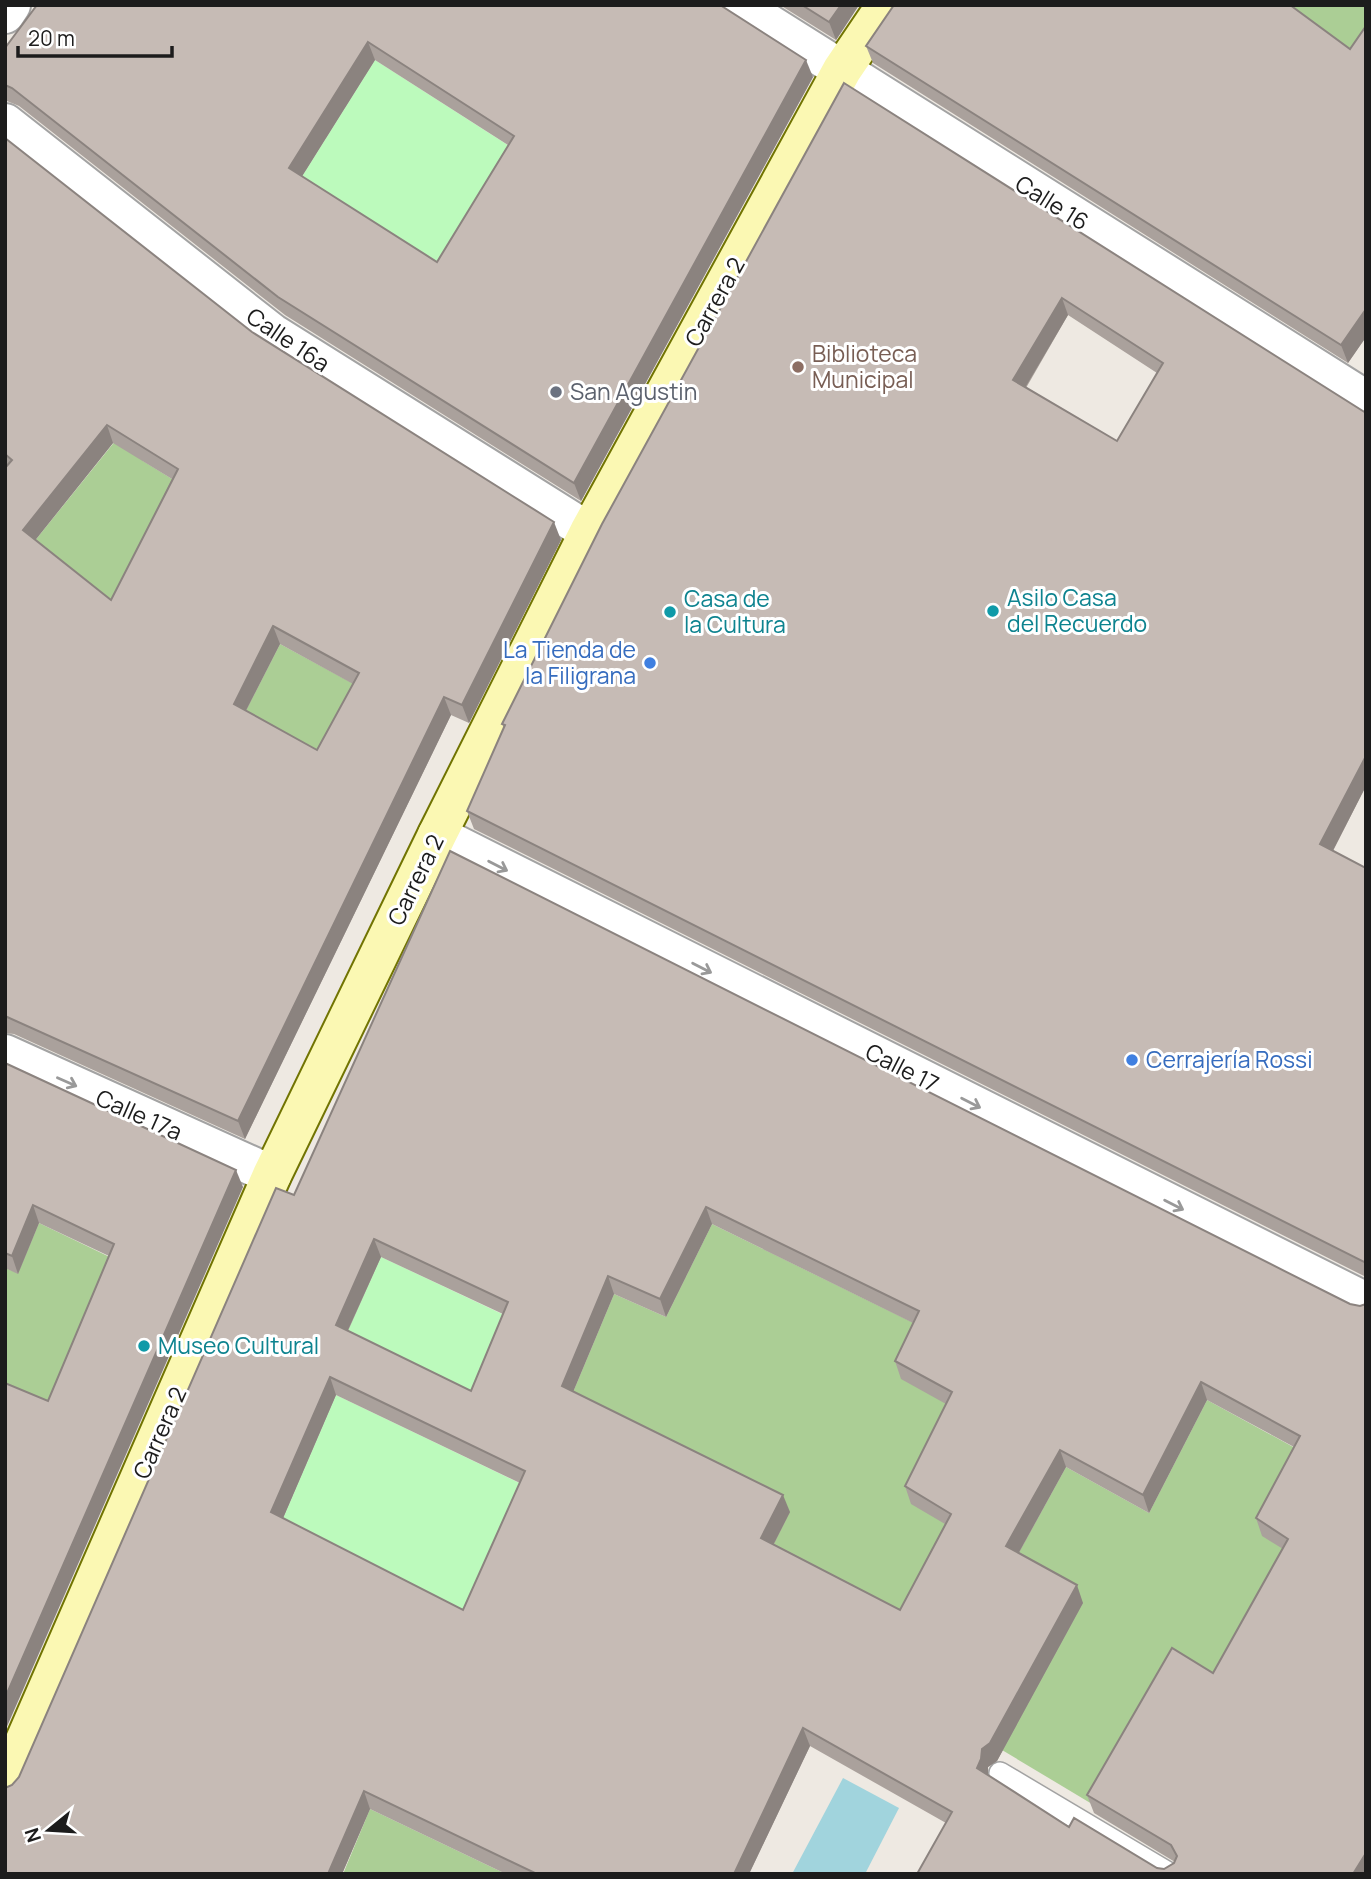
<svg xmlns="http://www.w3.org/2000/svg" width="1371" height="1879" font-family="Manrope,sans-serif">
<style>
.forest{fill:#abce95}
.park{fill:#bcfabc}
.water{fill:#a1d4dd}
.lines{fill:none;stroke-linecap:round;stroke-linejoin:round}
.service-casing{stroke:#a3a3a3;stroke-width:24}
.minor-casing{stroke:#a3a3a3;stroke-width:42}
.secondary-casing{stroke:#717402;stroke-width:42}
.service{stroke:#fff;stroke-width:21}
.minor{stroke:#fff;stroke-width:38}
.secondary{stroke:#fbf8b3;stroke-width:38}
.wall{fill:#aaa19c;fill-rule:evenodd}
.shaded-wall{fill:#8b837f}
.building{fill:#c6bbb5;stroke:#8b837f;stroke-width:2;fill-rule:evenodd}
.oneway{stroke:#999}
.education-dot{fill:#8d6e63;stroke:#fff;stroke-width:2.5}
.worship-dot{fill:#6b7280;stroke:#fff;stroke-width:2.5}
.culture-dot{fill:#0f9aa8;stroke:#fff;stroke-width:2.5}
.shop-dot{fill:#3f7fe0;stroke:#fff;stroke-width:2.5}
.labels{text-anchor:middle;stroke-width:6;stroke-linejoin:round;paint-order:stroke}
.street-label{font-size:23px;fill:#1c1c1c;stroke:#fff}
.education-label{font-size:23px;fill:#785e54;stroke:#fff;text-anchor:start}
.worship-label{font-size:23px;fill:#5b616d;stroke:#fff;text-anchor:start}
.culture-label{font-size:23px;fill:#0d838f;stroke:#fff;text-anchor:start}
.shop-label{font-size:23px;fill:#366cbe;stroke:#fff;text-anchor:end}
</style>
<rect width="100%" height="100%" fill="#eee9e2"/>
<g class="forest">
<polygon points="1275,5 1366,5 1366,53 1357,67"/>
<polygon points="137,414 143,461 185,487 120,613 5,628 29,548"/>
<polygon points="280,644 365,690 324,768 240,722"/>
<polygon points="39,1223 120,1262 54,1419 5,1398 5,1268 18,1273"/>
<polygon points="712,1224 926,1329 958,1410 957,1531 907,1628 768,1555 789,1512 568,1404 614,1294 666,1317"/>
<polygon points="1207,1400 1306,1454 1327,1577 1097,1807 1002,1750 1013,1563 1066,1467 1149,1513"/>
<polygon points="370,1809 506,1874 343,1874"/>
</g>
<g class="park">
<polygon points="375,60 520,153 443,280 296,186"/>
<polygon points="381,1257 515,1320 477,1409 342,1343"/>
<polygon points="336,1395 532,1489 470,1628 278,1530"/>
</g>
<polygon class="water" points="843,1778 899,1808 865,1874 792,1874"/>
<g class="lines">
<defs>
<polyline id="service" points="1000,1773 1170,1874"/>
<g id="minor">
<polyline points="739,5 1366,400"/>
<polyline points="5,14 11,5"/>
<polyline points="5,123 272,333 589,532"/>
<polyline points="437,835 1366,1302"/>
<polyline points="5,1054 272,1175"/>
</g>
<polyline id="secondary" points="5,1786 272,1175 437,835 589,532 842,70 886,5"/>
</defs>
<use href="#service" class="service-casing"/>
<use href="#minor" class="minor-casing"/>
<use href="#secondary" class="secondary-casing"/>
<use href="#service" class="service"/>
<use href="#minor" class="minor"/>
<use href="#secondary" class="secondary"/>
</g>
<g class="wall">
<path d="M37,5l776,72 -232,424 -296,-186 -266,-209 -12,-5 -2,1v-54zM375,60l133,85 -71,117 -135,-86z"/>
<polygon points="780,5 859,5 836,40"/>
<polygon points="1366,26 1366,337 1348,363 873,63 866,46 1350,49"/>
<path d="M844,83l522,330v373l-33,65 33,17v409l-892,-448 -7,-18 37,-83 -2,-4zM1068,315l89,58 -40,68 -91,-53z"/>
<path d="M5,138l247,194 309,208 -92,183 -18,-8 -206,424 -231,-105 -9,-1zM113,443l59,36 -61,121 -76,-60zM280,644l73,40 -36,66 -71,-39z"/>
<path d="M450,851l900,453 16,570h-449l29,-51 -136,-77 -61,128h-243l-136,-65 -28,65h-337l7,-89 7,-8 275,-582zM712,1224l201,99 -18,38 6,18 45,25 -41,82 6,18 34,20 -45,86 -126,-66 16,-32 -217,-120 41,-98 52,23zM381,1257l122,57 -32,77 -123,-60zM336,1395l184,88 -57,127 -180,-92zM1207,1400l87,47 -38,71 6,18 21,13 -70,124 -126,122 7,18 81,49 -1,1 -10,6 -7,-1 -88,-41 -81,-52v-8l9,-6 86,-158 -64,-50 47,-86 83,46z"/>
<polygon points="5,1063 243,1187 48,1401 109,1256 39,1223 18,1274 5,1268"/>
</g>
<g class="shaded-wall">
<polygon points="841,5 859,5 836,40 829,22"/>
<polygon points="368,42 375,60 296,186 289,168"/>
<polygon points="806,60 813,77 581,501 574,483"/>
<polygon points="1062,298 1068,315 1019,398 1013,380"/>
<polygon points="1366,309 1366,337 1348,363 1341,345"/>
<polygon points="107,425 113,443 29,548 23,530"/>
<polygon points="554,522 561,540 469,723 462,705"/>
<polygon points="273,626 280,644 240,722 234,704"/>
<polygon points="444,697 451,715 245,1139 238,1121"/>
<polygon points="1366,756 1366,786 1327,862 1320,844"/>
<polygon points="236,1170 243,1187 5,1731 5,1698"/>
<polygon points="33,1205 39,1223 18,1274 12,1256"/>
<polygon points="706,1207 712,1224 666,1317 660,1299"/>
<polygon points="374,1239 381,1257 342,1343 336,1325"/>
<polygon points="608,1276 614,1294 568,1404 562,1386"/>
<polygon points="330,1377 336,1395 278,1530 271,1512"/>
<polygon points="1201,1382 1207,1400 1149,1513 1143,1495"/>
<polygon points="1060,1450 1066,1467 1013,1563 1006,1546"/>
<polygon points="783,1495 790,1512 768,1555 761,1538"/>
<polygon points="1077,1585 1083,1603 997,1761 988,1767 988,1777 977,1768 982,1749"/>
<polygon points="803,1728 810,1746 749,1874 734,1874"/>
<polygon points="364,1791 370,1809 342,1874 328,1874"/>
<polygon points="1366,1853 1366,1874 1353,1874"/>
</g>
<g class="building">
<path d="M37,5h683l86,55 -232,423 -296,-186 -266,-209 -7,-3v-37zM368,42l146,94 -77,126 -148,-94z"/>
<polygon points="802,5 841,5 829,22"/>
<polygon points="894,5 1290,5 1350,49 1366,26 1366,309 1341,345 866,46"/>
<path d="M844,83l522,330v343l-46,88 46,24v395l-899,-452 38,-86 -3,-1 100,-200zM1062,298l101,65 -46,78 -104,-61z"/>
<path d="M5,138l247,194 302,190 -92,183 -18,-8 -206,424 -233,-105v-548l7,-8 -7,-6zM107,425l71,44 -67,131 -88,-70zM273,626l86,47 -42,77 -83,-46z"/>
<path d="M450,851l900,453 10,2 6,-2v549l-13,21h-436l35,-62 -149,-84 -69,146h-197l-173,-83 -36,83h-323v-86l7,-3 7,-8 257,-589 18,7zM706,1207l213,104 -24,50 57,31 -47,94 46,28 -51,96 -139,-72 22,-43 -221,-109 46,-110 52,23zM374,1239l134,63 -37,89 -135,-66zM330,1377l195,94 -62,139 -192,-98zM1201,1382l99,54 -44,82 32,21 -75,134 -41,-25 -85,147 84,50 6,11 -3,7 -10,6 -7,-1 -83,-50 -5,9 -92,-59 4,-9 1,-10 8,-6 87,-158 -71,-39 54,-96 83,45z"/>
<polygon points="5,1063 236,1170 5,1698 5,1383 48,1401 114,1244 33,1205 12,1256 5,1253"/>
</g>
<defs><path id="oneway-shaft" d="M-6 0H5M1.5-3L5.5 0L1.5 3" fill="none" stroke-width="1.6" stroke-linecap="round" stroke-linejoin="round" transform="scale(1.75)"/></defs>
<g class="oneway">
<use href="#oneway-shaft" transform="translate(498 866) rotate(27)"/>
<use href="#oneway-shaft" transform="translate(702 968) rotate(27)"/>
<use href="#oneway-shaft" transform="translate(67 1082) rotate(24)"/>
<use href="#oneway-shaft" transform="translate(971 1103) rotate(27)"/>
<use href="#oneway-shaft" transform="translate(1174 1205) rotate(27)"/>
</g>
<circle class="education-dot" cx="798" cy="367" r="7"/>
<circle class="worship-dot" cx="556" cy="392" r="7"/>
<g class="culture-dot">
<circle cx="993" cy="611" r="7"/>
<circle cx="670" cy="612" r="7"/>
<circle cx="144" cy="1346" r="7"/>
</g>
<g class="shop-dot">
<circle cx="650" cy="663" r="7"/>
<circle cx="1132" cy="1060" r="7"/>
</g>
<g class="labels">
<g class="street-label">
<text transform="translate(1052 203) rotate(32)" y="8">Calle 16</text>
<text transform="translate(715 302) rotate(-61)" y="8">Carrera 2</text>
<text transform="translate(288 340) rotate(34)" y="8">Calle 16a</text>
<text transform="translate(416 880) rotate(-64)" y="8">Carrera 2</text>
<text transform="translate(902 1068) rotate(27)" y="8">Calle 17</text>
<text transform="translate(139 1115) rotate(24)" y="8">Calle 17a</text>
<text transform="translate(160 1433) rotate(-66)" y="8">Carrera 2</text>
</g>
<g class="education-label">
<text x="812" y="362">Biblioteca<tspan x="812" dy="26">Municipal</tspan></text>
</g>
<g class="worship-label">
<text x="570" y="400">San Agustin</text>
</g>
<g class="culture-label">
<text x="1007" y="606">Asilo Casa<tspan x="1007" dy="26">del Recuerdo</tspan></text>
<text x="684" y="607">Casa de<tspan x="684" dy="26">la Cultura</tspan></text>
<text x="158" y="1354">Museo Cultural</text>
</g>
<g class="shop-label">
<text x="636" y="658">La Tienda de<tspan x="636" dy="26">la Filigrana</tspan></text>
<text x="1146" y="1068" text-anchor="start">Cerrajería Rossi</text>
</g>
</g>
<rect width="1371" height="1879" fill="none" stroke="#1c1c1c" stroke-width="14"/>
<g transform="translate(49 1830) rotate(252)" stroke="#ffffff" stroke-width="5" paint-order="stroke">
<path d="M0-5L12 26L0 18L-12 26Z" fill="#1c1c1c"/>
<text y="-10" font-size="19" font-weight="bold" text-anchor="middle" fill="#1c1c1c">N</text>
</g>
<path d="M18 46v10h154v-10" fill="none" stroke="#1c1c1c" stroke-width="3.5"/>
<text x="28" y="46" font-size="21" fill="#1c1c1c" stroke="#ffffff" stroke-width="5" paint-order="stroke">20 m</text>
</svg>
